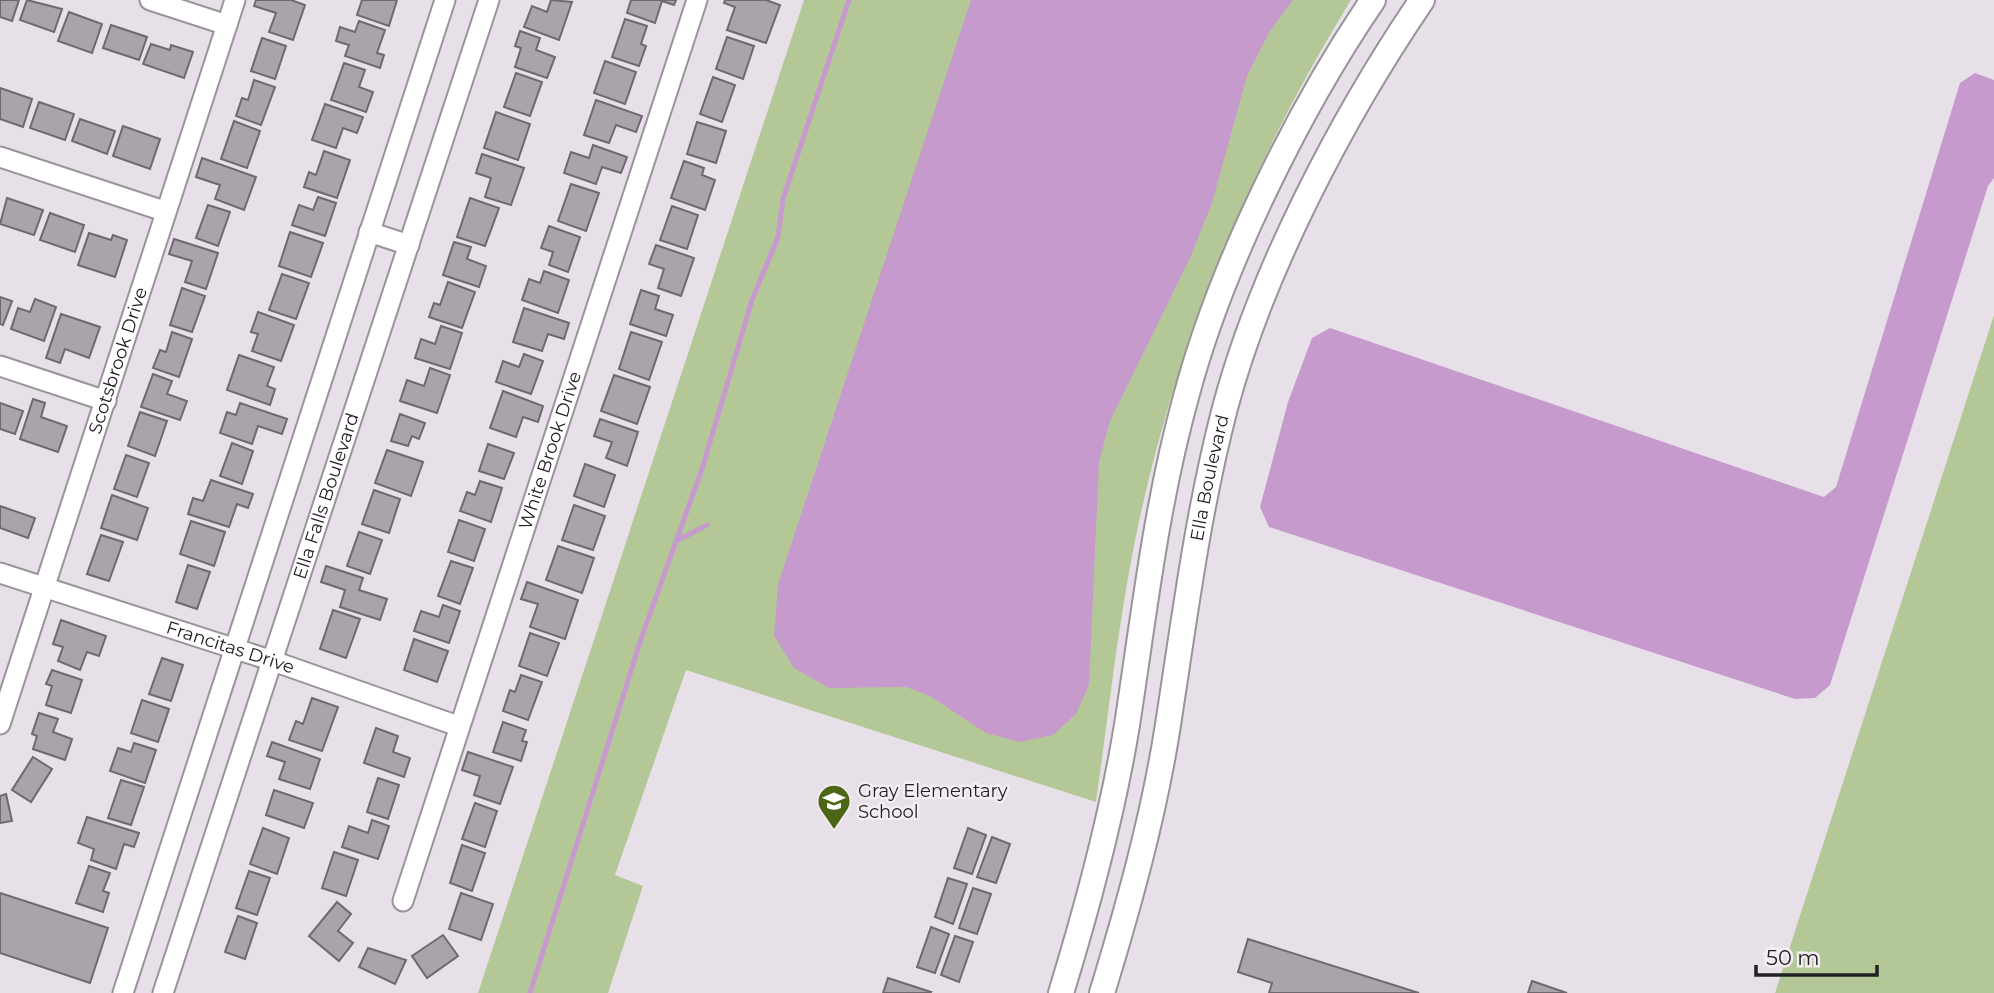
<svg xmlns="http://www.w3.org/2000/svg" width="1994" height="993" font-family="Montserrat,sans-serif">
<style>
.green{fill:#b4c897}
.water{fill:#c69acd}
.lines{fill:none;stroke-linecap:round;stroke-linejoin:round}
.stream{stroke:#c69acd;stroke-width:5}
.building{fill:#aaa3ab;stroke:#6f6870;stroke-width:2}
.minor-casing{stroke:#9a939b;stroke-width:23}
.major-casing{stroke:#9a939b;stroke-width:28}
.minor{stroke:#fff;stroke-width:19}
.major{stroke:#fff;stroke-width:24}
.labels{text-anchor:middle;stroke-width:5;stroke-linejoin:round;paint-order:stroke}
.street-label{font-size:18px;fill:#232023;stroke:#f5edf6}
.poi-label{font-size:18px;fill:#232023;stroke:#f5edf6;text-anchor:start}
</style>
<rect width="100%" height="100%" fill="#e8e0e9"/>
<g class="green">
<path d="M804,0h547c-97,158 -168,327 -209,508 -22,96 -32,196 -46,294l-410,-132 -71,205 28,11 -35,107h-130z"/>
<polygon points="1994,315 1994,993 1775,993"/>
</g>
<g class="water">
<polygon points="971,0 1293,0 1270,31 1247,76 1212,203 1190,258 1110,421 1099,462 1089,685 1076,714 1053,735 1020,742 986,733 930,696 906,687 829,688 794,668 774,636 778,584"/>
<polygon points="1975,73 1994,80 1994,178 1988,186 1830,685 1815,698 1795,699 1269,527 1260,507 1288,402 1312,338 1330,328 1824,497 1836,487 1960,83"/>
</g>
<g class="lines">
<g class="stream">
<polyline points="676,541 707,525"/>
<polyline points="530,993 641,639 702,469 752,300 778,237 783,199 849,0"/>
</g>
</g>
<g class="building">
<polygon points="0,0 19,0 12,21 0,17"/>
<polygon points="27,0 62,9 54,32 20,20"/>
<polygon points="256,0 291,0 305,5 293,40 269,32 276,13 254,6"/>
<polygon points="362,0 397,0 389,26 357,15"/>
<polygon points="551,0 572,2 559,40 524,27 532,6 547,12"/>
<polygon points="631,0 676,0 674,5 662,1 655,23 627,13"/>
<polygon points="725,0 766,0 780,5 766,43 727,30 735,7 724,3"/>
<polygon points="69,12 102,24 92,53 58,41"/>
<polygon points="625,19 647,26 641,44 646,46 639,66 612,57"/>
<polygon points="359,21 385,30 377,53 384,55 380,68 345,56 349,45 336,41 340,27 355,32"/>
<polygon points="111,25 147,37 139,60 103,48"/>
<polygon points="520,31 540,38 536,50 555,57 547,78 515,67 521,48 515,46"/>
<polygon points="727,37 754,46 743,79 716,69"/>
<polygon points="262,38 286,46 275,79 251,71"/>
<polygon points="151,44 170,50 171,45 193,52 184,78 143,64"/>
<polygon points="605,61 636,72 625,104 594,93"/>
<polygon points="344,63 365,70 359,87 373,92 366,112 331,100"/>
<polygon points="516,73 542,82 530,116 504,107"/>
<polygon points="713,77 735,85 722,122 700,114"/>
<polygon points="254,80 275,87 261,125 236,116 242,98 248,100"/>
<polygon points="0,88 32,99 23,127 0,119"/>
<polygon points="596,100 642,116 636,132 616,125 609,143 584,135"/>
<polygon points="39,102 74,114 65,140 30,128"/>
<polygon points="325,104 363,117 357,133 343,128 336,148 312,140"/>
<polygon points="496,112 530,124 518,160 484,148"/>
<polygon points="80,119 115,131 107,154 72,141"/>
<polygon points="234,121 260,131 247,168 221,159"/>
<polygon points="697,122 726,131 716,163 687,154"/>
<polygon points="123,126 160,139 150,169 113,156"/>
<polygon points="593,145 627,157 621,173 602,167 596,184 564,173 571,152 589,158"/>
<polygon points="324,151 350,160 337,198 304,187 309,172 316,175"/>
<polygon points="482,154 524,168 511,205 485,197 491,178 476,173"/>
<polygon points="202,158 256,177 244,210 215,199 220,185 196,177"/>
<polygon points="684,161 704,168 702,175 715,180 705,210 671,198"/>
<polygon points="571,184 599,193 586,231 558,221"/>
<polygon points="318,197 336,203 325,236 292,225 299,205 313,210"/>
<polygon points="7,198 43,210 34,235 0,224"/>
<polygon points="470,198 499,208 485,246 457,237"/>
<polygon points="208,205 230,212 218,246 196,238"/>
<polygon points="672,206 698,215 687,249 660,240"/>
<polygon points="50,213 84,225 75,252 40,240"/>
<polygon points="549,226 580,237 568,272 549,265 553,252 541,248"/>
<polygon points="290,232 323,243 311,277 279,266"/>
<polygon points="89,233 111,240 113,235 127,240 115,277 78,265"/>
<polygon points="174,239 218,253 206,289 185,282 192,261 169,254"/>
<polygon points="454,242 471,247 467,259 486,266 479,287 443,275"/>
<polygon points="656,245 694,258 681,296 658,288 664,269 649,264"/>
<polygon points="544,271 569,280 558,313 522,300 529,279 540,283"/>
<polygon points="282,274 309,283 296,319 269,310"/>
<polygon points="448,282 475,292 462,328 429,317 434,303 440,305"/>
<polygon points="182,288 205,296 192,332 170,325"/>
<polygon points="641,290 659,296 655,309 673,315 666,336 630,324"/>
<polygon points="0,297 12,301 3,325 0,324"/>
<polygon points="35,299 56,307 44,341 11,329 18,308 30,312"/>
<polygon points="524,308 569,323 564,339 548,334 542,351 513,342"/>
<polygon points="258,312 294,325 281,361 252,351 258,334 251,332"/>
<polygon points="61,314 100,327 89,358 65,349 60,363 46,358"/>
<polygon points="441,326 462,333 450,369 415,358 421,339 435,344"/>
<polygon points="172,332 192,339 179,377 153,368 160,350 166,352"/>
<polygon points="631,332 662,342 649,380 619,369"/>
<polygon points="524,354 543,361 531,394 496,382 503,361 519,367"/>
<polygon points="239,355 274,367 267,386 275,389 270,405 227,390"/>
<polygon points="430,368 450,375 437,413 400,401 407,380 424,386"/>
<polygon points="153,374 172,381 167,394 187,401 180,420 141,407"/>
<polygon points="614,375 650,387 637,424 601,411"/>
<polygon points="503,391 543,406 538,422 523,417 516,437 490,428"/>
<polygon points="33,399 45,403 41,417 67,426 58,452 20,439"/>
<polygon points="0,403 23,411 15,434 0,429"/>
<polygon points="240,403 287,419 282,434 258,426 252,444 220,433 227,412 236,415"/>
<polygon points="140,412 167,421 155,456 128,446"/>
<polygon points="400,414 425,423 419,439 412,436 408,446 391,441"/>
<polygon points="600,419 638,432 627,466 606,458 612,442 594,436"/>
<polygon points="232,443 253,451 242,484 220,476"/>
<polygon points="488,444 514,453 504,479 479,471"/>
<polygon points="387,450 423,462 411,496 375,483"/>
<polygon points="126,455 149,463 137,497 114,489"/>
<polygon points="585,464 615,475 604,507 574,496"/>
<polygon points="211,480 253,494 248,508 237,504 229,527 188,514 193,498 203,501"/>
<polygon points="480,481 502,488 491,522 460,511 467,492 475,495"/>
<polygon points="374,490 400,499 389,533 362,524"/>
<polygon points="112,495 148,508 137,540 101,528"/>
<polygon points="574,505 605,516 593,550 562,540"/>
<polygon points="0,506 35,518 28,538 0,528"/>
<polygon points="459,520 485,529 474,561 448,552"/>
<polygon points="191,521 225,532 214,566 180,554"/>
<polygon points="359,532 382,540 370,574 347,566"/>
<polygon points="101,535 123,542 109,581 87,574"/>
<polygon points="558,546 594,558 582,593 546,580"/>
<polygon points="451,561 473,568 460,604 438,596"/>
<polygon points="188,565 210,572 197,609 176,602"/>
<polygon points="326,566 363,578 359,590 387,599 380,620 340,607 345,590 321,582"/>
<polygon points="527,582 578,600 565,639 530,627 538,604 521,599"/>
<polygon points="443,605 460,611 449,643 414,631 421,611 439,617"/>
<polygon points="333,610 360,619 346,658 320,649"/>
<polygon points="61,620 106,636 99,656 87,652 80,670 58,661 63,647 53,644"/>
<polygon points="530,633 559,643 547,676 519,666"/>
<polygon points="414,639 448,651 437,682 404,670"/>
<polygon points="162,658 183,665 171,701 149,694"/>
<polygon points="52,670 82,680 71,713 46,705 52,686 46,684"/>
<polygon points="521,675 542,682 528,720 503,711 510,690 515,692"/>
<polygon points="312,698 338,707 322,751 289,740 296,721 303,724"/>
<polygon points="142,700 169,709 158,742 131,733"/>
<polygon points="39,713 58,719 53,732 72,739 65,760 33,749 37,736 32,734"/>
<polygon points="503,722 526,730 522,741 527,742 521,761 493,752"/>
<polygon points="376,728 398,736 393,752 410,758 404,777 364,763"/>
<polygon points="272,742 320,759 310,789 279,779 285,762 267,756"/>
<polygon points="134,743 156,750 145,783 110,771 118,748 131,752"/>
<polygon points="468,752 513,767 500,804 474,795 480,776 462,770"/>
<polygon points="33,757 52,769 31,802 12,790"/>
<polygon points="378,778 399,785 388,819 367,812"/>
<polygon points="121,780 144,787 131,825 108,818"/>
<polygon points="274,790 313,803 304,828 266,815"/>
<polygon points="6,794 12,821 0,823 0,796"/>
<polygon points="475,803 497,811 485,847 462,839"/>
<polygon points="87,817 139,833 134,847 124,844 116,869 91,860 94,849 78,843"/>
<polygon points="372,820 389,826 378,859 342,847 349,826 368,833"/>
<polygon points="263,828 289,838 277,874 250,864"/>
<polygon points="968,828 986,835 972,874 954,868"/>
<polygon points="992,837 1010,844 996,883 977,877"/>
<polygon points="462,845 485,853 472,891 450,883"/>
<polygon points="334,852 358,860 346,896 322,888"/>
<polygon points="89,866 110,873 103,891 109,893 103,912 76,903"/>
<polygon points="249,871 270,878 257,915 236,908"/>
<polygon points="948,878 967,884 953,924 935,917"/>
<polygon points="973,888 991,894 977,934 959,928"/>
<polygon points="0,893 108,928 90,983 0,953"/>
<polygon points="461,893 493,904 481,940 449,929"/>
<polygon points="337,902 351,914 338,931 353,943 339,961 309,936"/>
<polygon points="238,916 257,923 245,959 225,952"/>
<polygon points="931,927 949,934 935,973 917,967"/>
<polygon points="443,935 458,956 427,978 412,956"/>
<polygon points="955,936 973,942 959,982 941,975"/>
<polygon points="1248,939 1419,993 1269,993 1272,983 1238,972"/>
<polygon points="368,948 406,960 395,984 359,967"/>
<polygon points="888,978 931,992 930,993 883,993"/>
<polygon points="1532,981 1567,993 1528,993"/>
</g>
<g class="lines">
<defs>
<g id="minor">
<polyline points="150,0 227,25"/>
<polyline points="0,157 164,211"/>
<polyline points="369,232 409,245"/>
<polyline points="0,366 106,401"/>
<path id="s1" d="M0,573l273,88 185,65"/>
<path id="s2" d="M0,724l235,-724"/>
<path id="s3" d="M403,901l294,-901"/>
<polyline points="123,993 445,0"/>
<path id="s4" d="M163,993l326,-993"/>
</g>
<g id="major">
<path d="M1061,993c27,-88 51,-176 66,-268 17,-110 29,-220 59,-328 34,-129 112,-287 187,-397"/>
<path id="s5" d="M1102,993c26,-85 51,-174 65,-262 17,-108 30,-216 58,-323 36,-136 118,-292 197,-408"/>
</g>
</defs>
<use href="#minor" class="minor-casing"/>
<use href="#major" class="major-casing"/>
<use href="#minor" class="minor"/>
<use href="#major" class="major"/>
</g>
<defs>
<symbol id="school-pin" viewBox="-11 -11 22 30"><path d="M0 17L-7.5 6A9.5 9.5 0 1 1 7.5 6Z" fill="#4d6616" stroke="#f5edf6"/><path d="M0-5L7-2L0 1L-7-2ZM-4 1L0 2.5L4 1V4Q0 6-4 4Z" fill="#fff"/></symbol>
</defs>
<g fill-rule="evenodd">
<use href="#school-pin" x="815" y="782" width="38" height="52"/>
</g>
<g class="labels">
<g class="street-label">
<text dy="6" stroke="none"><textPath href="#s2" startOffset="382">Scotsbrook Drive</textPath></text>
<text dy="6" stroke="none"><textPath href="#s3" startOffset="474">White Brook Drive</textPath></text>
<text dy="6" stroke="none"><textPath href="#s5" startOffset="527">Ella Boulevard</textPath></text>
<text dy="6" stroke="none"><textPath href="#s4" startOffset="523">Ella Falls Boulevard</textPath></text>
<text dy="6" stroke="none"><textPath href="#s1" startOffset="242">Francitas Drive</textPath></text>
</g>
<g class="poi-label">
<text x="858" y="797">Gray Elementary<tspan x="858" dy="21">School</tspan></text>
</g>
</g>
<path d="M1756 965v10h121v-10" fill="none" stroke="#232023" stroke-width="3.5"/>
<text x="1766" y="965" font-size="21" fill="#232023" stroke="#f5edf6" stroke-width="5" paint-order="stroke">50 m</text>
</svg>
